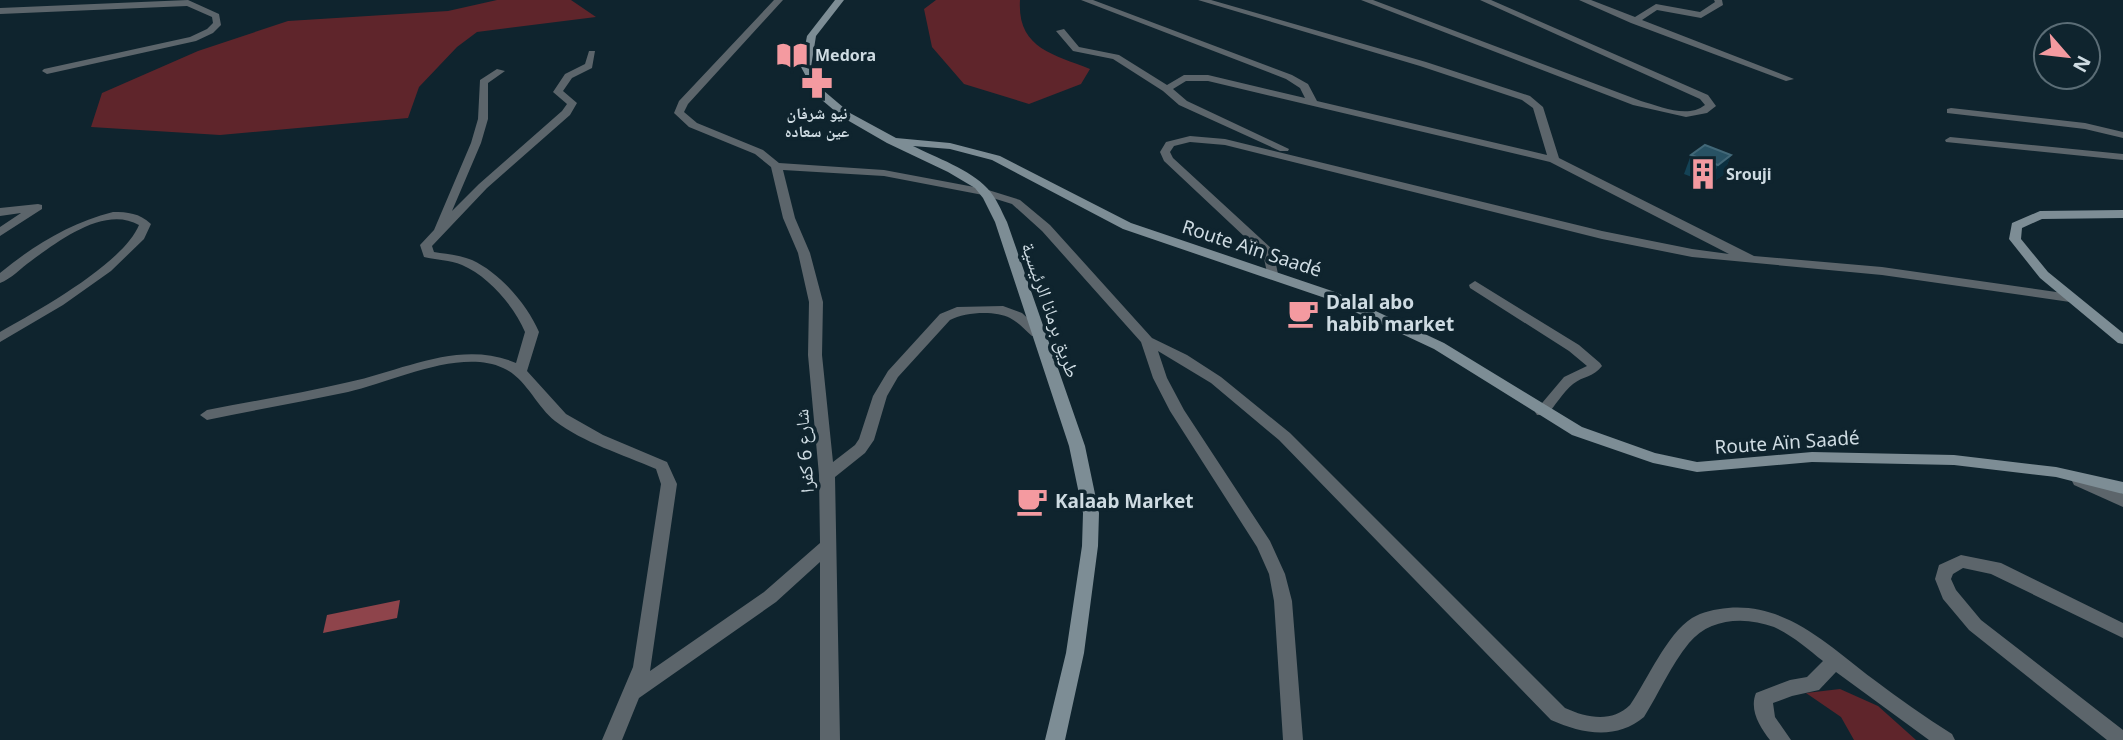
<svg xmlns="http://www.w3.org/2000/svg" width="2123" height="740" font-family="'Noto Sans','Noto Naskh Arabic',sans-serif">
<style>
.green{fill:#5f252b}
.water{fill:#8e444b}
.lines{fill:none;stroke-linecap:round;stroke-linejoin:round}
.street{fill:#5c656b;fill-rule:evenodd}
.secondary{fill:#7d8d95;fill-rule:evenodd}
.wall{fill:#144255}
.shaded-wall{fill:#0a2f3f}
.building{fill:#285264;stroke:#426878;stroke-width:2}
.labels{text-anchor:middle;stroke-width:7;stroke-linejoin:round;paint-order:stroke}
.far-poi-label{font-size:16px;font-weight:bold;fill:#cedbe2;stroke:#0f242e;text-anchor:start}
.street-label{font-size:19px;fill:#cedbe2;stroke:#0f242e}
.poi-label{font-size:19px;font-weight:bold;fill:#cedbe2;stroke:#0f242e;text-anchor:start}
</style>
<rect width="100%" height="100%" fill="#0f242e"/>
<g class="green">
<polygon points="497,0 571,0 596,17 477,32 457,47 419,87 408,118 220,135 91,127 102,93 198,51 288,21 448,11"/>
<path d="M936,0h84c-3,48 32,54 70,69l-9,15 -52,20 -65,-20 -32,-37 -8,-38z"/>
<polygon points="1840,689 1878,706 1916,740 1854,740 1841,717 1806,693"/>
</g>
<polygon class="water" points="400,600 397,618 323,633 327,615"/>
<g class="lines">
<g class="street">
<polygon points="188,0 219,14 221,25 213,33 196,41 47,74 42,71 44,69 190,37 207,29 213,23 212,17 187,6 0,14 0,8"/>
<path d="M774,0h9l-95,104 -4,8 13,11 66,27 16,13 105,7 101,19 35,11 30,25 102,113 35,17 34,22 69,56 275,275c22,10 47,15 65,-3 18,-26 36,-70 62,-87 10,-6 23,-9 36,-10 59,-5 101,38 145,71 25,19 52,38 79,55l3,6h-26l-93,-68 -17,18 -27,6 -19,7 2,14 16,23h-21c-10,-13 -21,-30 -14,-47l34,-13 17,-3 16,-16c-15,-12 -31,-26 -49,-34 -29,-11 -65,-9 -85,16 -18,22 -30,50 -45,74 -27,23 -62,17 -93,3l-272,-280 -68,-57 -53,-32 9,27 17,32 86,131 15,33 7,27 11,139h-20l-9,-139 -5,-27 -12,-27 -87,-136 -17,-33 -12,-36 -99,-111 -30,-27 -29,-9 -99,-19 -101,-6 12,48 15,35 13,49 -1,53 11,107 22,-17 4,-6 14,-43 15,-25 52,-57 17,-7 46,-1 19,7 22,20 -2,3h-10c-7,-6 -14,-14 -22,-18 -15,-8 -45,-6 -60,2l-52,57 -11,19 -13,44 -9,13 -30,24 5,263h-20v-178l-44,40 -137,96 -17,42h-20l31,-73 28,-183 -5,-15c-34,-15 -72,-26 -101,-48 -19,-15 -29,-43 -52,-53 -43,-20 -111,14 -155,24 -47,10 -94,18 -141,28l-7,-5 7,-5c47,-9 95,-17 142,-28 55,-12 112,-43 167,-19l9,-31c-11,-26 -37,-56 -63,-67 -12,-5 -26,-5 -38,-8l-4,-12 14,-15 37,-87 7,-24 2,-39 17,-11 8,2 -17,12v36l-7,24 -29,68 27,-27 83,-73 5,-7 -14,-12 12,-18 20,-10 4,-13h6l-3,17 -20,10 -9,13 14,12 -7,12 -83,73 -55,58 2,6c12,2 26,3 38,8 28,13 55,44 67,72l-12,39 39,43 37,21 64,27 10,22 -27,187 114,-79 56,-49 -1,-68 -11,-120 1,-53 -11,-49 -15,-35 -12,-51 -16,-13 -66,-27 -15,-14 5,-12z"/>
<polygon points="1081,0 1093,0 1292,75 1308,84 1317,101 1547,155 1533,108 1522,100 1420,66 1198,0 1211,0 1426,62 1530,96 1543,107 1559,158 1754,256 1882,267 2070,294 2076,298 2070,302 1882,275 1692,257 1602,239 1225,145 1190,142 1174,146 1170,152 1173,158 1273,250 1278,274 1272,278 1268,277 1263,254 1164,161 1160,152 1166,142 1190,136 1225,139 1602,231 1692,249 1729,254 1550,162 1208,81 1186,81 1173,89 1187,101 1289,149 1288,151 1280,151 1179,105 1163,91 1113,59 1073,51 1056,31 1064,29 1079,47 1119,55 1167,85 1184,75 1208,75 1305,98 1300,88 1286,79"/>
<path d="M1361,0h12l268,101c19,5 46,18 64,4l-5,-6 -220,-99h11l217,95 8,11 -9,7 -21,4 -53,-12z"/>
<polygon points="1579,0 1591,0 1635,17 1656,4 1700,12 1715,2 1714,0 1722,0 1723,5 1701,18 1657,10 1642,20 1794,79 1786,81 1631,23"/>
<polygon points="1951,108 2085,123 2123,132 2123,138 2085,129 1947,113 1947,109"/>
<polygon points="1950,137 2123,154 2123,160 1946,142 1945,140"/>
<polygon points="38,204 42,205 42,209 0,236 0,227 21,213 0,216 0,208"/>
<path d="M113,212c15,0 26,1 38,12l-7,15 -33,32 -48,34 -63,37v-10c37,-21 123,-68 139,-107 -34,-20 -81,16 -108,36 -10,7 -20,18 -31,22v-10c34,-28 70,-50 113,-61z"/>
<path d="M1475,281l104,64 21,18 2,3c-8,11 -19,10 -29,18 -10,8 -18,22 -26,31h-10l-2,-3 2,-3 27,-32 23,-11 -18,-15 -99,-63 -1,-3z"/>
<polygon points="2080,475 2123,494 2123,507 2074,485 2072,481 2074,477"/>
<polygon points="1961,555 2001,563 2123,623 2123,638 1991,574 1963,568 1953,574 1951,579 1956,590 1981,620 2123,730 2123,740 2107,740 1969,630 1943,599 1935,579 1939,565"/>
</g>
<g class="secondary">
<path d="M835,0h9l-28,36 -5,31 13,24 26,22 46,25 54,5 50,13 131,67 204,69 109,51 138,84 73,26 42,9 115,-10 142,3 102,12 67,15v12l-67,-17 -102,-12 -142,-3 -115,10 -44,-9 -81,-28 -138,-86 -109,-51 -202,-69 -131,-69 -42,-11 -37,-3c22,11 58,24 74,42 9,9 14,22 20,34l78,224 14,67 -1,33 -14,107 -19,87h-20l21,-87 16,-107 1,-33 -14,-67 -74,-224 -12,-24 -8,-10 -27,-16 -61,-29 -45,-26 -26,-22 -15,-28 6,-31z"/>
<polygon points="2123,210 2123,218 2042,219 2022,228 2021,239 2048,272 2123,333 2123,344 2118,343 2040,278 2009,239 2012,223 2040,211"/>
</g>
</g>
<polygon class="wall" points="1691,155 1731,155 1723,175 1710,184 1684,174"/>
<polygon class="shaded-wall" points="1731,155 1723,175 1710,184 1718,165"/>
<polygon class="building" points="1705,145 1731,155 1718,165 1691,155"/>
<defs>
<symbol id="library-bare" viewBox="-9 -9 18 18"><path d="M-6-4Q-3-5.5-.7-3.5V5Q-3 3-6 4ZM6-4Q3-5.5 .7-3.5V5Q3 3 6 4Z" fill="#f49aa0" stroke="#0f242e" stroke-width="2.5" paint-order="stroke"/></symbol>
<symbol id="pharmacy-bare" viewBox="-9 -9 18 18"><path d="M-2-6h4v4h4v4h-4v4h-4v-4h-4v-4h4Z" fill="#f49aa0" stroke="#0f242e" stroke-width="2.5" paint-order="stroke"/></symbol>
<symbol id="building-bare" viewBox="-9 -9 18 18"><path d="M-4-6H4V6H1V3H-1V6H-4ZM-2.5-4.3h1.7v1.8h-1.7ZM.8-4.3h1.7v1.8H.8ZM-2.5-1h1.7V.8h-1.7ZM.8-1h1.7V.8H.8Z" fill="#f49aa0" stroke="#0f242e" stroke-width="2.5" paint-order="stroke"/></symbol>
<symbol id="cafe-bare" viewBox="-9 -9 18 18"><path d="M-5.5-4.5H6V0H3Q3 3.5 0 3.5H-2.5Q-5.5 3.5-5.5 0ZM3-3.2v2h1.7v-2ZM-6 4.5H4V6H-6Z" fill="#f49aa0" stroke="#0f242e" stroke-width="2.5" paint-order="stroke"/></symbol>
</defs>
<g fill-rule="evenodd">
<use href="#library-bare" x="770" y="33" width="44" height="44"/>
<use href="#pharmacy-bare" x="795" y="61" width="44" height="44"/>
<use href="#building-bare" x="1681" y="152" width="44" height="44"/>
<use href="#cafe-bare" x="1281" y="291" width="44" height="44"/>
<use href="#cafe-bare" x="1010" y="479" width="44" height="44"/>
</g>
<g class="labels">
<g class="far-poi-label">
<text x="815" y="61">Medora</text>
<text x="817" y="119" text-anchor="middle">نيو شرفان<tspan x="817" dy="18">عين سعاده</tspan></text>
<text x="1726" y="180">Srouji</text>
</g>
<g class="street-label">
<text transform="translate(1252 248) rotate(18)" y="7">Route Aïn Saadé</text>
<text transform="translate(1051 310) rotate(71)" y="7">طريق برمانا الرئيسية</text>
<text transform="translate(1787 442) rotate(-4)" y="7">Route Aïn Saadé</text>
<text transform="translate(804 451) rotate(-94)" y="7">شارع 6 كفرا</text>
</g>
<g class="poi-label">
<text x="1326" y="309">Dalal abo<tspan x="1326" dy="22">habib market</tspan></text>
<text x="1055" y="508">Kalaab Market</text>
</g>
</g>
<g transform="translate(2067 56) rotate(118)"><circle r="33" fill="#0f242e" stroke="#5b6d76" stroke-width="2"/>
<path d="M0-5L12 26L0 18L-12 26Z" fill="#f49aa0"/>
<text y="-10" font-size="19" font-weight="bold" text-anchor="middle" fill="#cedbe2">N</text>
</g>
</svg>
